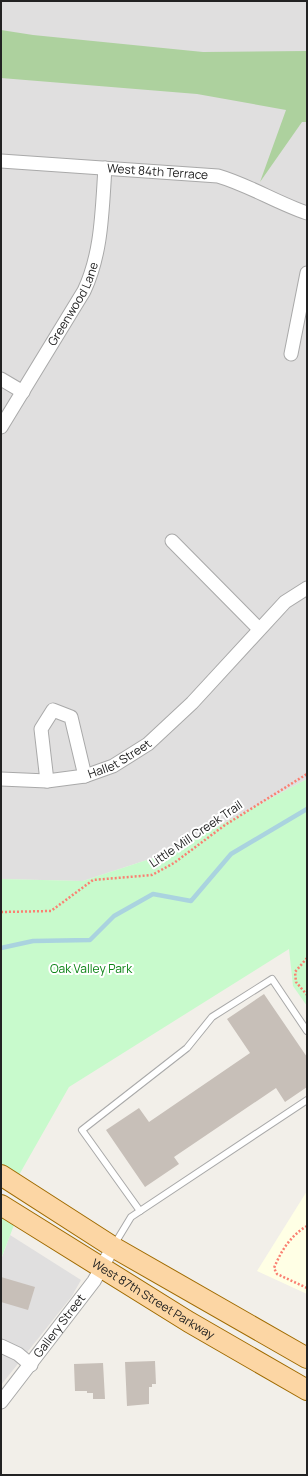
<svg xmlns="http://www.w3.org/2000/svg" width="308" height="1476" font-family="Manrope,sans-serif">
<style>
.residential{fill:#e0dfdf}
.education{fill:#ffffe5}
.forest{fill:#add19e}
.park{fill:#c8facc}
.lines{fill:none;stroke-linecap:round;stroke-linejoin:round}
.stream{stroke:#aad3df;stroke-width:4.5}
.building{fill:#c7bfb8}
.service-casing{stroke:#a9a9a9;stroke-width:8}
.minor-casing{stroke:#a9a9a9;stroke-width:15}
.primary-casing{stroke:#a06b00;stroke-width:22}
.path{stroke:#fa8072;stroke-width:2.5;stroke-dasharray:2 2;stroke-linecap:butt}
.service{stroke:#fff;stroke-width:6}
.minor{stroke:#fff;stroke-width:13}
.primary{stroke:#fcd6a4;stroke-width:20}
.labels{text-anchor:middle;stroke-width:4;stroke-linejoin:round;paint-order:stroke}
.street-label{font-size:12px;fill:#222;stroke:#fff}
.park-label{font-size:12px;fill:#0c8416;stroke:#fff}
</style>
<rect width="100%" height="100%" fill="#f2efe9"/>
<g class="residential">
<polygon points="1,1 307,1 307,779 168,853 83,881 1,879"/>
<polygon points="10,1235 81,1280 72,1296 1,1385 1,1260"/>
</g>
<polygon class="education" points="307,1191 307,1294 257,1271"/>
<polygon class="forest" points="1,30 33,35 203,52 307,51 307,122 302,122 260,182 286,110 197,94 1,78"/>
<g class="park">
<polygon points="307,779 307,1006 293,986 289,949 69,1087 19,1175 1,1164 1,879 83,881 168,853"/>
<polygon points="1,1217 14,1225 1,1259"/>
</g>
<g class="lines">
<polyline class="stream" points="1,948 33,941 90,940 114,916 153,894 191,901 231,854 307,809"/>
</g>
<g class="building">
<polygon points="264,994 307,1057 307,1087 285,1102 276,1088 174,1157 179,1164 145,1187 106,1130 139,1108 149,1122 250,1053 227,1019"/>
<polygon points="1,1277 35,1287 28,1310 1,1302"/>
<polygon points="155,1361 156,1384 152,1384 152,1387 149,1387 149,1404 127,1406 125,1362"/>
<polygon points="103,1363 105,1399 93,1399 93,1393 87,1393 87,1391 75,1391 74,1364"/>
</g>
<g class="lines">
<defs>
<g id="service">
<polyline points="140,1211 82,1130 187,1048 212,1017 272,979 307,1031"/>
<polyline points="114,1245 131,1217 307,1100"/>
</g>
<g id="minor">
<path id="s1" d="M1,161l217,15c31,9 59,27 89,37"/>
<polyline points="291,354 307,273"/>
<polyline points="1,379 23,392"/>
<path id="s2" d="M1,427l83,-136c18,-38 18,-81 21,-123"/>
<polyline points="172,541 259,629"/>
<path id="s3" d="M1,779l46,2 38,-5 28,-10 35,-22 44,-41 93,-101 22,-14"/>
<polyline points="47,781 41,729 53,710 71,717 85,776"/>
<polyline points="1,1346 18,1354 31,1365"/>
<path id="s4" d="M1,1402l93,-121 19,-34"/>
</g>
<g id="primary">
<polyline points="1,1175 113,1247 307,1358"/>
<path id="s5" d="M1,1205l188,117 118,68"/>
</g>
</defs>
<use href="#service" class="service-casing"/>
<use href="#minor" class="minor-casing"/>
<use href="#primary" class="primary-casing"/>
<g class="path">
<polyline points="1,912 51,911 93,880 152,875 174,863 225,825 307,774"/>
<polyline points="307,958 295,972 296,982 307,995"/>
<path d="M307,1226c-16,9 -26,25 -33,42l3,6 30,14"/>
</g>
<use href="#service" class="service"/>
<use href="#minor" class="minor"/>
<use href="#primary" class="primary"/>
</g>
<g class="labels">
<g class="street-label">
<text dy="4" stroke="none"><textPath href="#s1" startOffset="157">West 84th Terrace</textPath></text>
<text dy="4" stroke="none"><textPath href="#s2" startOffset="143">Greenwood Lane</textPath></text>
<text dy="4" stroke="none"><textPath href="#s3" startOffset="123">Hallet Street</textPath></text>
<text transform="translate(196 834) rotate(-34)" y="4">Little Mill Creek Trail</text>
<text dy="4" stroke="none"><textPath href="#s5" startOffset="179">West 87th Street Parkway</textPath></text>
<text dy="4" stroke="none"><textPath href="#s4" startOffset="96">Gallery Street</textPath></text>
</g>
<g class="park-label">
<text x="91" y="973">Oak Valley Park</text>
</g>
</g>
<rect width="308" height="1476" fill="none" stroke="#222222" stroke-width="4"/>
</svg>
